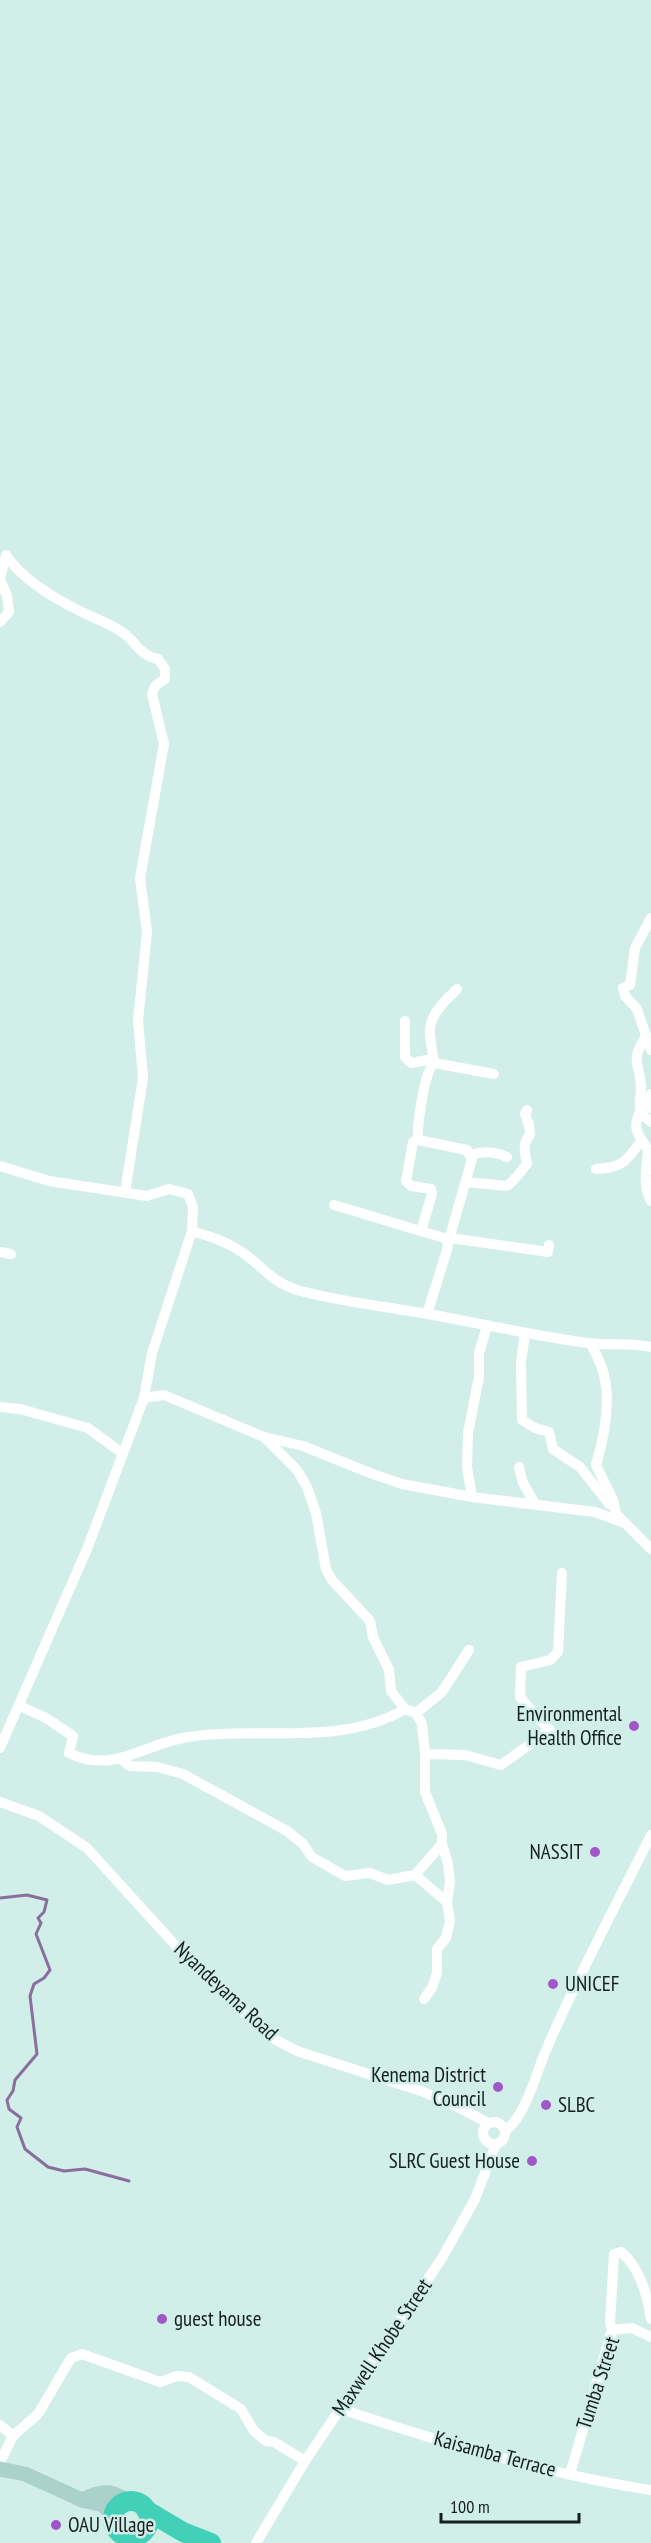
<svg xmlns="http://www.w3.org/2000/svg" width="651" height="2543" font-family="'PT Sans Narrow',sans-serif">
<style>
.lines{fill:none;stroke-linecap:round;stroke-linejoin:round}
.stream{stroke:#896e9e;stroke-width:3}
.street{stroke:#fff;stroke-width:10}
.secondary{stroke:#abd1cb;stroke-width:15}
.highway{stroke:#43d0b8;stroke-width:20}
.poi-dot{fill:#a257c9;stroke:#d1efe8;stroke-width:2}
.labels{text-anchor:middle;stroke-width:5;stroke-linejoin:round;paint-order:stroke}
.poi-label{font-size:21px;fill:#15201e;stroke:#d1efe8;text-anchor:end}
.street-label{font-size:21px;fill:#15201e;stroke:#d1efe8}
</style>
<rect width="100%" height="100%" fill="#d1efe8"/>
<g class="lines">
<polyline class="stream" points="0,1898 27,1895 47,1900 44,1912 38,1918 41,1923 36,1934 50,1970 44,1978 34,1984 30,1996 37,2054 15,2080 13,2091 7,2100 9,2109 21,2118 17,2127 25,2149 48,2167 64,2171 85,2169 129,2181"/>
<g class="street">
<path d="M0,622l9,-10 -2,-16 -7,-17 6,-24c17,26 51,45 78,58 14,7 30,12 42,22 12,10 15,21 32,24l7,10v10l-10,7 -3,8 12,50 -24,134 7,54 -9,89 5,57 -18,114"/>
<polyline points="651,918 635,948 630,985 623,988 625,996 637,1009 651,1050"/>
<path d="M405,1021v36l6,6 16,-3 7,3c-1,-11 -5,-24 -4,-34 1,-16 17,-30 27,-40"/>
<path d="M646,1036c-17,27 -6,25 -5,51 0,16 -6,24 10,35"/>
<polyline points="651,1094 649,1102 651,1108"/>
<path d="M640,1112c-9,18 0,24 8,38 -1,17 -6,35 3,51"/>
<path d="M418,1140c-1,-15 6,-67 16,-77l60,11"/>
<path d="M469,1155c15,-4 24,-4 38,2"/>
<polyline points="0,1166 49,1181 147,1196 169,1189 188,1194 193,1207 192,1231 152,1353 144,1398 87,1549 0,1748"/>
<path d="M596,1169c26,-1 31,-8 45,-28"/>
<path d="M466,1182l41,4c7,-5 13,-14 20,-22 -2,-10 -5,-21 3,-29l-1,-10 -4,-11 2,-4"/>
<polyline points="334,1205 444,1238 448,1243 447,1250 427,1314"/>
<path d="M192,1231c20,6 37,11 54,24 19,14 26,27 51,35 43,12 86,16 130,24 54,9 106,22 161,29 21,3 42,-1 63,4"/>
<polyline points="421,1231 432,1194 431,1189 411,1186 406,1181 413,1142 418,1140 467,1150 472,1159 448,1243"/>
<polyline points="450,1238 548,1252 549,1245"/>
<polyline points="0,1252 11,1254"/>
<polyline points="525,1334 521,1362 522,1420 535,1428 549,1432 553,1449 580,1467 609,1504"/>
<path d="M591,1344c5,10 11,21 13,31 7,29 0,63 -8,90l17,35 3,14 35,35"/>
<polyline points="144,1398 164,1395 264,1437 303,1446 370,1473 402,1484 472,1497 467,1467 468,1433 479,1377 479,1353 487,1326"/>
<polyline points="0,1407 20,1409 88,1428 122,1453"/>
<polyline points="265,1438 297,1470 307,1487 316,1513 326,1569 332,1580 370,1621 373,1637 389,1670 391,1691 405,1709"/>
<polyline points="519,1467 523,1483 535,1504"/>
<polyline points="472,1497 595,1512 622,1522"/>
<path d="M20,1706l26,12 27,18 -4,17c45,22 76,-10 119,-16 71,-11 153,10 217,-28l11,4 26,-21 27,-42"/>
<polyline points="416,1713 422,1724 425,1754 465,1755 501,1765 550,1730 535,1715 520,1697 521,1667 550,1660 558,1652 562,1573"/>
<polyline points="122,1760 130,1766 157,1767 183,1774 287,1831 303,1844 312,1857 345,1876 370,1873 388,1880 415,1875"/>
<polyline points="0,1802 39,1816 87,1848 176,1946 256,2025 274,2039 297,2051 421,2091 456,2106 488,2123"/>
<polyline points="442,1844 415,1875 447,1902"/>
<polyline points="424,1999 432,1988 437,1973 437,1949 446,1938 450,1921 447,1902 450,1882 448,1864 442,1844 442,1834 425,1792 425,1754"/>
<circle cx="494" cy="2133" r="11"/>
<path d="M505,2131c21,-15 31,-58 41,-81 31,-73 70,-144 105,-215"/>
<path d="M612,2330l-2,-7 4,-69 7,-2c19,15 26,43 30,67"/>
<path d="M341,2409c99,33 206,65 310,81"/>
<polyline points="0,2425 13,2436 0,2462"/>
<polyline points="13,2436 38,2414 71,2358 82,2354 160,2382 177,2376 189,2377 241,2409 254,2431 266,2441 274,2442 305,2461"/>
<polyline points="570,2474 612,2330 632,2328 651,2337"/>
<polyline points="256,2543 305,2461 442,2258 475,2199 496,2144"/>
</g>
<g class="secondary">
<polyline points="0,2469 25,2474 82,2500 103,2505 113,2516"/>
<path d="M82,2500c21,-9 26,-11 46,1"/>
</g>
<g class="highway">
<circle cx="131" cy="2519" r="18"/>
<polyline points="146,2510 183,2532 211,2543"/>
</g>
</g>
<g class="poi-dot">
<circle cx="634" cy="1726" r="6"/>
<circle cx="595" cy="1852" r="6"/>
<circle cx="553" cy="1984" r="6"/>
<circle cx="498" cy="2087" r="6"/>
<circle cx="546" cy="2105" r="6"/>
<circle cx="532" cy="2161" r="6"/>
<circle cx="162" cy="2319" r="6"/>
<circle cx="56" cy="2525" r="6"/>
</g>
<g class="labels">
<g class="poi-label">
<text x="622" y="1721">Environmental<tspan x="622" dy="24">Health Office</tspan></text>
<text x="583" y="1859">NASSIT</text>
<text x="565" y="1991" text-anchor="start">UNICEF</text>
<text x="486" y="2082">Kenema District<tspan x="486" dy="24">Council</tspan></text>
<text x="558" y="2112" text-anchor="start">SLBC</text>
<text x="520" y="2168">SLRC Guest House</text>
<text x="174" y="2326" text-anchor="start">guest house</text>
<text x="68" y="2532" text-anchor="start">OAU Village</text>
</g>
<g class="street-label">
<text transform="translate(226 1991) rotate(43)" y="7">Nyandeyama Road</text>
<text transform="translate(382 2347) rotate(-56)" y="7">Maxwell Khobe Street</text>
<text transform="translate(598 2383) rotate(-72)" y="7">Tumba Street</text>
<text transform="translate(495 2454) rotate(15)" y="7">Kaisamba Terrace</text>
</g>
</g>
<path d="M441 2513v9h138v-9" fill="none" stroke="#15201e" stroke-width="3"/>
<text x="450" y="2513" font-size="18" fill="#15201e" stroke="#d1efe8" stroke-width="4.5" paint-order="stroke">100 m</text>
</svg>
